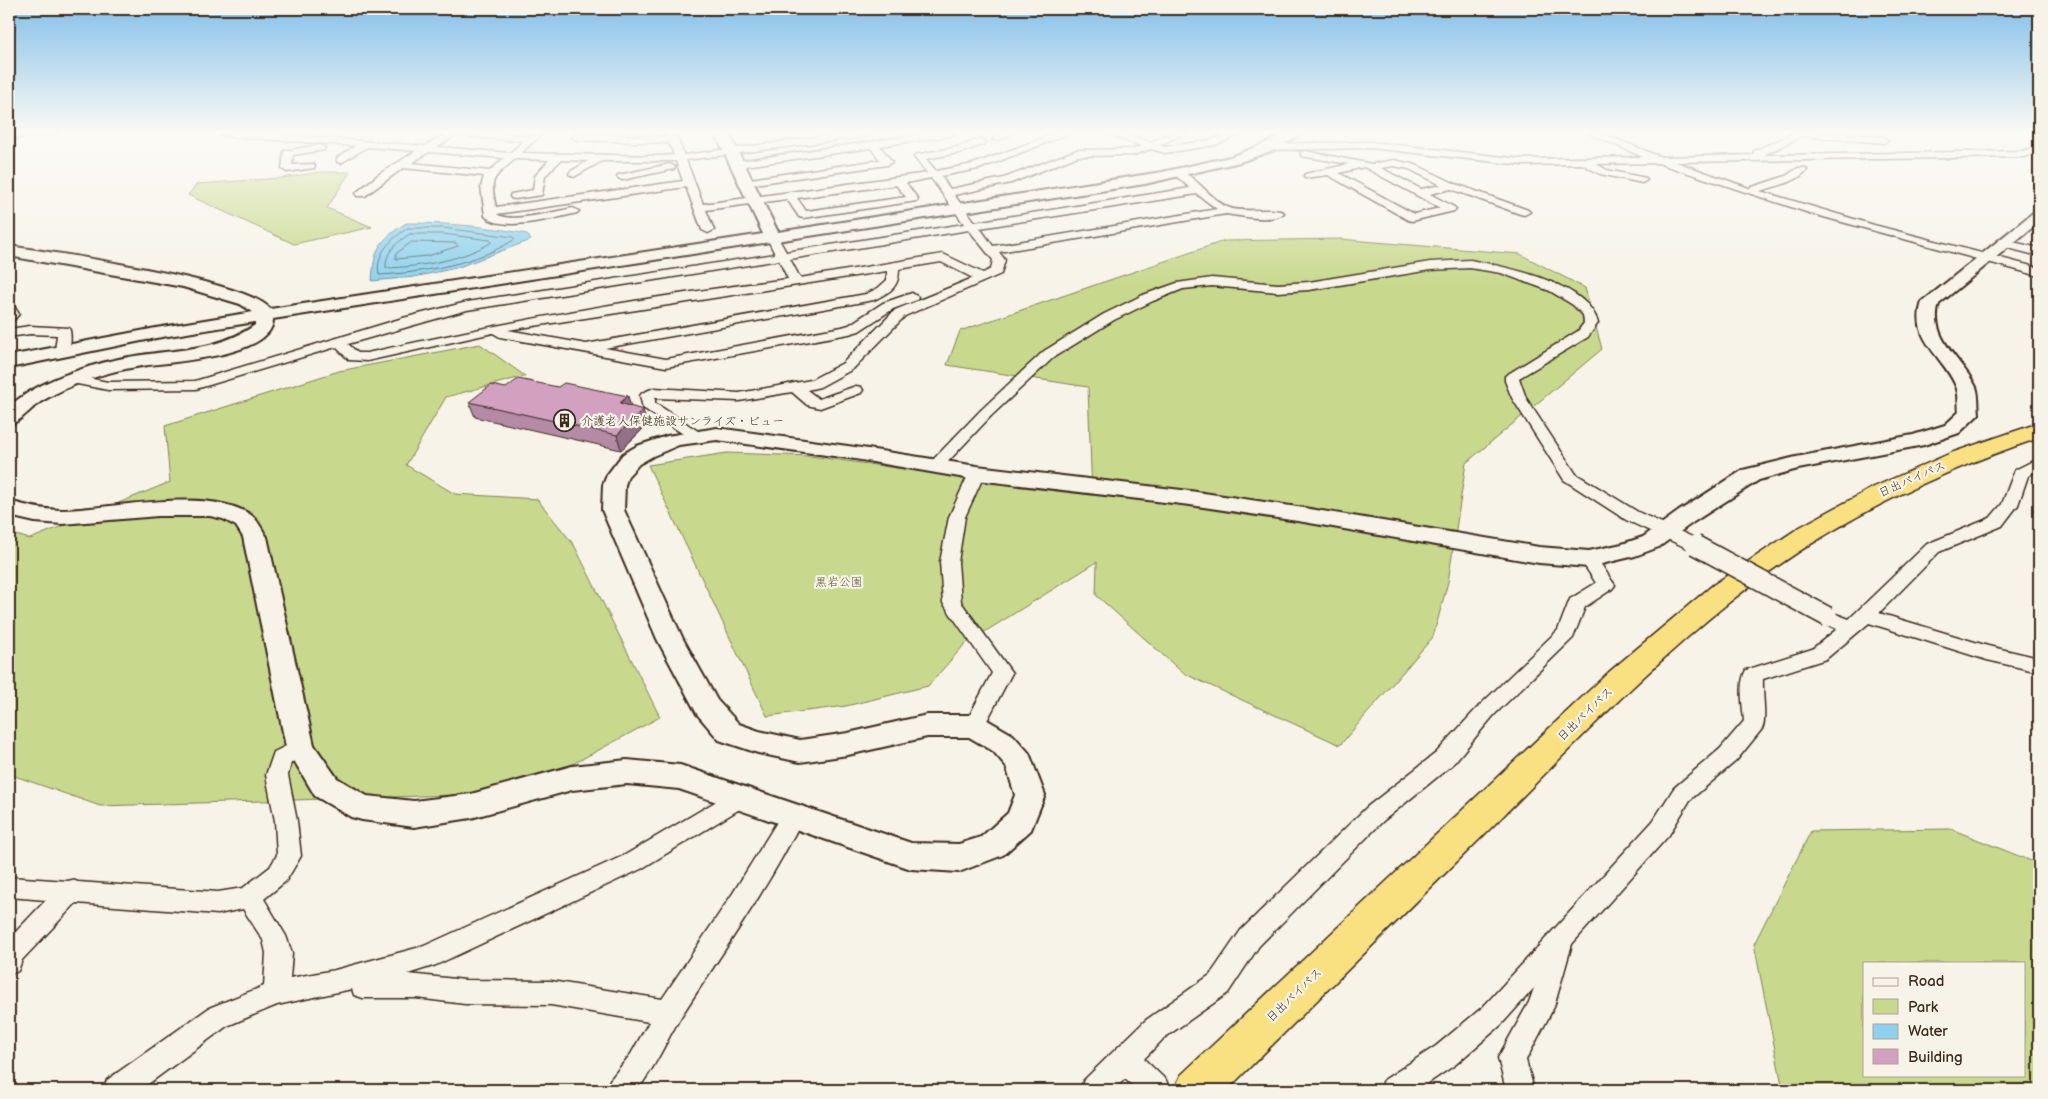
<svg xmlns="http://www.w3.org/2000/svg" width="2048" height="1099" font-family="'Balsamiq Sans','Klee One',sans-serif">
<style>
.green{fill:#c8d88c;stroke:#828155;fill-rule:evenodd}
.water{fill:#8cd1ed;stroke:#6c8e9a}
.lines{fill:none;stroke-linecap:round;stroke-linejoin:round}
.shore{stroke:#5b6d71;stroke-width:1}
.stream{stroke:#6c8e9a;stroke-width:2.5}
.street-casing{stroke:#3b2a1e;stroke-width:3}
.secondary-casing{stroke:#3b2a1e;stroke-width:4}
.highway-casing{stroke:#3b2a1e;stroke-width:3}
.street{fill:#f7f3e8;fill-rule:evenodd}
.secondary{fill:#f7f3e8;fill-rule:evenodd}
.highway{fill:#f9e181;fill-rule:evenodd}
.rail{stroke:#3b2a1e;stroke-width:2.5}
.street-bridge-casing{stroke:#3b2a1e;stroke-width:22;stroke-linecap:butt}
.street-bridge{stroke:#f7f3e8;stroke-width:19}
.wall{fill:#b58aa4;stroke:#3b2a1e}
.shaded-wall{fill:#937186;stroke:#3b2a1e}
.building{fill:#d2a1bf;stroke:#3b2a1e}
.labels{text-anchor:middle;stroke-width:4.5;stroke-linejoin:round;paint-order:stroke}
.poi-label{font-size:12px;fill:#3b2a1e;stroke:#f7f3e8;text-anchor:start}
.street-label{font-size:12px;fill:#3b2a1e;stroke:#f7f3e8}
.park-label{font-size:12px;fill:#5e563a;stroke:#f7f3e8}
</style>
<rect width="100%" height="100%" fill="#f7f3e8"/>
<filter id="ink" filterUnits="userSpaceOnUse"><feTurbulence type="fractalNoise" baseFrequency=".02" numOctaves="2"/><feDisplacementMap in="SourceGraphic" scale="10" xChannelSelector="R" yChannelSelector="G"/><feConvolveMatrix kernelMatrix="1 2 1 2 8 2 1 2 1" color-interpolation-filters="sRGB"/></filter>
<g filter="url(#ink)">
<g class="green">
<polygon points="321,172 350,172 327,208 372,227 294,244 188,195 197,184 281,178"/>
<polygon points="1339,239 1520,254 1585,288 1602,349 1466,463 1448,582 1433,637 1340,745 1183,673 1096,595 1097,562 965,644 928,686 846,706 767,716 648,465 727,453 810,456 1092,495 1088,387 947,365 960,331 1224,241"/>
<polygon points="480,344 525,376 446,397 406,465 455,494 537,499 574,545 660,717 519,793 100,806 9,774 9,533 30,539 170,482 165,426 339,371"/>
<path d="M1951,829l88,35v226h-256l-29,-146 57,-113zM1864,963h160v112h-160z"/>
</g>
<path class="water" d="M406,223c41,0 80,3 121,11l4,6 -75,28 -42,9 -42,4c2,-33 7,-40 34,-58z"/>
<g class="lines">
<g class="shore">
<path d="M408,228h35l70,9 2,2c-35,24 -94,34 -136,36 -4,-22 12,-36 29,-47z"/>
<path d="M410,234h33l47,6 2,2c-29,18 -72,25 -106,26 -1,-16 11,-26 24,-34z"/>
<polygon points="412,242 456,243 458,246 428,256 396,259 396,254"/>
</g>
<g class="stream">
<polyline points="1286,149 1306,152"/>
<polyline points="1321,154 1374,164"/>
</g>
<defs>
<g id="street">
<path d="M219,133h41l165,13 22,-13h49l33,3 3,-3h11l-22,20 137,3 16,-1 -5,-12 -92,-3 -5,-3 4,-4 91,4 -2,-4h10l9,22 163,-22h27l-5,3 -183,24 17,44 224,-31 -13,-16 1,-2 42,-8 24,-8 5,3 -2,2 -21,8 -37,7 10,12 37,-7 84,-31h14l-92,36 -38,7 9,13 54,-11 73,-28 56,-1 8,-3 -35,-13h15l29,9 23,-9h14l-27,12 5,2 46,-7 18,-7h13l-26,12 -51,8 -14,-4 -17,6 -56,1 -67,27 -57,12 21,27 215,-34 -16,-14 5,-3c18,5 33,31 51,37 12,5 48,-1 54,5 -11,10 -44,3 -58,1l-227,38 6,8 -4,14 -96,42 -52,53 -33,18 -13,3 12,9 37,-13 5,1 2,3 -2,3 -41,15 -13,-3 -15,-13 -53,9 -84,-3v5l46,30 3,3 -3,3h-10l-48,-31 -3,-12 2,-3 12,-5 85,5 72,-13 32,-17 52,-53 78,-32 -32,-16 -42,7c0,19 -9,23 -25,31l-269,48 61,11 176,-32 7,-2 34,-22 29,-10 6,4 -1,3 -24,9 -34,22 -10,3 -183,33 -166,-30 -7,-4 -126,28 -18,-1 -13,-13 -140,42 -88,1 -41,-8 -2,-3 2,-3 5,-1 36,7 87,-1 208,-63 64,-16 308,-48 -8,-16 6,-3 4,1 9,16 178,-28 -33,-46 -25,5 12,16 -1,2 -114,17 -4,-1 -12,-18 -81,11 8,20 -6,3 -6,-3 -16,-43 -189,27c13,10 59,-3 76,-6l6,3 -2,2c-21,5 -76,20 -92,3l-4,-29 3,-11 -81,-8 -38,28h-8l-1,-2 1,-2 21,-17 38,-24 -49,-4 -26,16 -4,-1v-4l18,-12 -131,-10zM458,133l5,3 60,5 -13,12 -72,-6zM429,152l75,6 -14,13 -78,-8zM515,159l34,1 -14,16 -2,14 -22,4 -1,2 1,2 4,1 27,-4 3,-19 16,-16 27,1 -18,11 -1,2 5,3 28,-16h74l7,20 -187,26c-7,-30 -3,-28 19,-48zM896,185l10,12 -100,14 -9,-13zM1197,194l20,15 -224,37 -13,-18zM969,230l24,30 -2,9 -8,4 -40,-19 -143,24 -10,-19zM779,260l9,19c-141,17 -282,43 -421,74h-9l-10,-9 119,-34zM887,271v9l-9,8 -12,6 -280,50 -78,-14z"/>
<polygon points="930,133 955,133 950,136 880,146 892,162 887,165 747,185 742,182 743,180 880,160 871,148 738,167 733,164 738,161"/>
<polygon points="1000,133 1013,133 999,140 993,140 993,136"/>
<path d="M1588,133h13l60,24 92,-2 1,-4 40,-18h42l47,4 5,3 -5,3 -81,-7 -38,19 259,-4 16,-5v6l-15,5 -348,5 73,26 37,-12 12,-8h8l1,2c-11,13 -31,16 -47,21l114,34 165,43v8l-230,-63 -151,-50 -62,1 11,6 39,8 1,2 -5,3 -42,-9 -18,-10 -60,1 -151,-17 -103,2 -5,-3 5,-3 103,-2 151,17 121,-2z"/>
<polygon points="320,145 325,148 324,150 293,155 292,165 314,164 315,166 314,168 287,172 282,169 284,151"/>
<path d="M1305,151l67,13 22,-4 22,5 40,19 72,26 2,2 -6,3 -4,-1 -69,-25 -21,5 24,13 2,2 -2,2 -42,10 -4,-1 -80,-45 -23,3 -1,-2 1,-2 44,-10 -48,-8v-4zM1394,166l15,3 32,16 -20,4 -40,-21zM1364,167l76,41 -26,6 -75,-41z"/>
<polygon points="670,164 675,167 674,169 622,180 617,177 618,175"/>
<polygon points="2004,240 2039,248 2039,256 2000,246 1998,244 2000,242"/>
<path d="M1470,260c35,7 118,22 128,63l-10,14 -69,41 7,20 50,76 62,38 63,29 3,4 -3,4 -6,2 -6,-2 -63,-29 -62,-40 -52,-82 -7,-17v-5l73,-45 6,-8 -1,-8 -10,-10 -23,-14 -49,-18 -31,-5 -40,2 -121,20 -31,2 -66,-6 -29,3 -30,12 -39,19 -60,37 -63,59 -50,53h-12l-2,-3 54,-56 63,-59 60,-37 39,-19 34,-12 35,-5 66,6 31,-2 121,-20z"/>
<polygon points="9,305 14,306 19,314 14,320 9,321"/>
<path d="M30,326l39,2c3,6 2,20 -2,26h-10l-2,-3 2,-16 -27,-1 -21,3v-8z"/>
<path d="M2039,458v11l-11,7 -10,29 -16,21 -63,26 -60,61 109,33 51,12v14l-52,-12 -118,-37 -43,36 -63,20c-1,13 4,41 -1,50l-26,32 -46,39 -21,35 -97,109 -18,63 -28,53 8,30h-28l-8,-32 31,-56 5,-14 -33,37 -45,39 -38,26h-38l4,-10 52,-34 47,-39 170,-186 21,-33 46,-39 24,-28c-1,-15 -6,-37 2,-51l66,-21 25,-20 -16,-7 -2,-5 2,-5 7,-1 21,8 78,-75 63,-26 12,-14 13,-34z"/>
<polygon points="977,468 983,470 985,473 965,517 958,562 961,602 1012,673 981,732 974,734 967,732 964,726 992,673 943,603 940,562 949,517 969,473 971,470"/>
<polygon points="1589,553 1595,555 1612,581 1615,585 1612,589 1585,607 1573,638 1494,715 1452,765 1383,821 1259,946 1228,993 1164,1038 1144,1059 1166,1080 1170,1090 1137,1090 1125,1079 1113,1090 1080,1090 1084,1080 1146,1020 1210,975 1241,930 1367,807 1436,753 1480,705 1558,630 1570,599 1596,583 1580,559 1583,555"/>
<path d="M300,739l7,2 4,6 -4,6 -16,10 -3,12 9,46 4,35 -15,25 -22,18 22,37 6,17 -2,25 45,-8 89,-24 201,-91 107,-63 8,-3 8,3 3,6 -3,6 -107,65 -205,96 -28,9 57,6 86,1 111,18 71,-106 52,-84 8,-2 8,2 3,7c-34,69 -80,134 -122,199 -16,25 -26,52 -45,75h-31l4,-10 21,-26 18,-32 -98,-17 -86,-1 -49,-6h-53l-9,-3 -2,-6 -75,16 -50,21 -87,64h-37l4,-10 102,-72 55,-22 2,-33 -3,-13 -20,-31 -25,5 -142,-11 -54,57 -4,11 -9,4v-36l37,-39 -37,-3v-20l59,4 4,-1 6,2 140,10 25,-4 27,-21 7,-12 -2,-34 -9,-46 8,-23z"/>
</g>
<g id="secondary">
<path d="M715,133h14l49,99 384,-60 68,-15 34,-13 22,-11h17l-29,17 -34,12 -95,22 -872,135c1,38 -104,43 -131,47 -34,5 -70,17 -100,35 -12,7 -21,21 -33,24v-18c29,-28 94,-47 133,-52 41,-6 79,-6 113,-30v-3l-99,16 -147,30v-12l147,-28 97,-16 -13,-8 -57,-17 -174,-31v-10c42,6 241,35 261,63l493,-75z"/>
<path d="M2039,210v12l-100,82c-11,34 24,56 37,83 3,8 2,18 3,27l-20,19 -35,12 -126,24 -39,11 -64,41 -36,26 -24,9 -46,11 -50,-4 -235,-41 -114,-17 -213,-25 -122,-21 -138,-19 -38,5 -26,11 -14,8 -11,12 -3,9 -1,25 59,129 34,61 22,24 20,7 41,9 48,-7 79,-18h47l10,3 29,17 16,18 16,42 -14,35 -28,25 -44,17 -48,-3 -232,-80 -52,-5 -55,6 -101,28 -57,9 -52,-7 -11,-3 -36,-21 -29,-49 -43,-210 -7,-11 -13,-7 -13,-3h-52l-96,8 -27,-2 -26,-6v-15c18,5 34,9 53,9 49,-1 147,-24 189,5 7,5 11,15 16,22l47,208 23,33 30,18 47,5 57,-7 101,-28 55,-6 53,5 231,78 48,1 22,-7 27,-24 7,-18 -9,-29 -13,-15 -24,-14h-42l-79,18 -48,7 -42,-9 -39,-13 -22,-26 -40,-75 -55,-129 1,-25 4,-10 16,-21 14,-8 30,-10 50,-8 138,19 122,19 213,25 114,17 235,39 50,4 33,-7 21,-7 36,-26 64,-41 53,-13 117,-22 32,-10 14,-13c-1,-7 0,-16 -2,-23 -11,-32 -48,-48 -35,-87l112,-90z"/>
</g>
<g id="highway">
<polygon points="9,133 23,133 20,136 9,139"/>
<path d="M2039,423v15c-110,37 -216,89 -307,162 -83,66 -156,143 -231,218 -92,91 -183,181 -274,272h-53l7,-15 428,-403 104,-87 87,-58 74,-40 77,-34z"/>
</g>
</defs>
<use href="#street" class="street-casing"/>
<use href="#secondary" class="secondary-casing"/>
<use href="#highway" class="highway-casing"/>
<use href="#street" class="street"/>
<use href="#secondary" class="secondary"/>
<use href="#highway" class="highway"/>
<polyline class="rail" points="9,140 60,133"/>
<defs>
<polyline id="street-bridge" points="1695,545 1828,617"/>
</defs>
<use href="#street-bridge" class="street-bridge-casing"/>
<use href="#street-bridge" class="street-bridge"/>
</g>
<polygon class="wall" points="469,402 630,406 647,425 621,450 475,417"/>
<g class="shaded-wall">
<polygon points="628,396 632,411 620,403"/>
<polygon points="643,410 647,425 621,450 617,435"/>
</g>
<polygon class="building" points="518,379 558,387 564,383 628,396 620,403 643,410 617,435 469,402 491,385 506,388"/>
</g>
<linearGradient id="sky" x2="0" y2="1"><stop stop-color="#83c0ea"/><stop offset="0.46" stop-color="#fbfaf5"/><stop offset="1" stop-color="#fbfaf5" stop-opacity="0"/></linearGradient>
<rect width="2048" height="287" fill="url(#sky)"/>
<defs>
<symbol id="building-ring" viewBox="-11 -11 22 22"><circle r="9.5" fill="#f7f3e8" stroke="#3b2a1e" stroke-width="1.5"/><path d="M-4-6H4V6H1V3H-1V6H-4ZM-2.5-4.3h1.7v1.8h-1.7ZM.8-4.3h1.7v1.8H.8ZM-2.5-1h1.7V.8h-1.7ZM.8-1h1.7V.8H.8Z" fill="#3b2a1e"/></symbol>
</defs>
<g fill-rule="evenodd">
<use href="#building-ring" x="552" y="408" width="25" height="25"/>
</g>
<g class="labels">
<g class="poi-label">
<text x="581" y="425">介護老人保健施設サンライズ・ビュー</text>
</g>
<g class="street-label">
<text transform="translate(1912 479) rotate(-24)" y="4">日出バイパス</text>
<text transform="translate(1585 714) rotate(-44)" y="4">日出バイパス</text>
<text transform="translate(1294 995) rotate(-44)" y="4">日出バイパス</text>
</g>
<g class="park-label">
<text x="839" y="586">黒岩公園</text>
</g>
</g>
<rect width="2048" height="1099" fill="none" stroke="#f7f3e8" stroke-width="30"/>
<rect x="15" y="15" width="2018" height="1069" fill="none" stroke="#3b2a1e" stroke-width="2" filter="url(#ink)"/>
<rect x="1863" y="962" width="162" height="115" fill="#f7f3e8" stroke="#aca397"/>
<rect x="1873" y="978" width="25" height="8" fill="#f7f3e8" stroke="#aca397"/>
<text x="1908" y="986" font-size="15" fill="#3b2a1e">Road</text>
<rect x="1873" y="999" width="25" height="15" fill="#c8d88c" stroke="#aca397"/>
<text x="1908" y="1012" font-size="15" fill="#3b2a1e">Park</text>
<rect x="1873" y="1024" width="25" height="15" fill="#8cd1ed" stroke="#aca397"/>
<text x="1908" y="1036" font-size="15" fill="#3b2a1e">Water</text>
<rect x="1873" y="1049" width="25" height="15" fill="#d2a1bf" stroke="#aca397"/>
<text x="1908" y="1062" font-size="15" fill="#3b2a1e">Building</text>
</svg>
